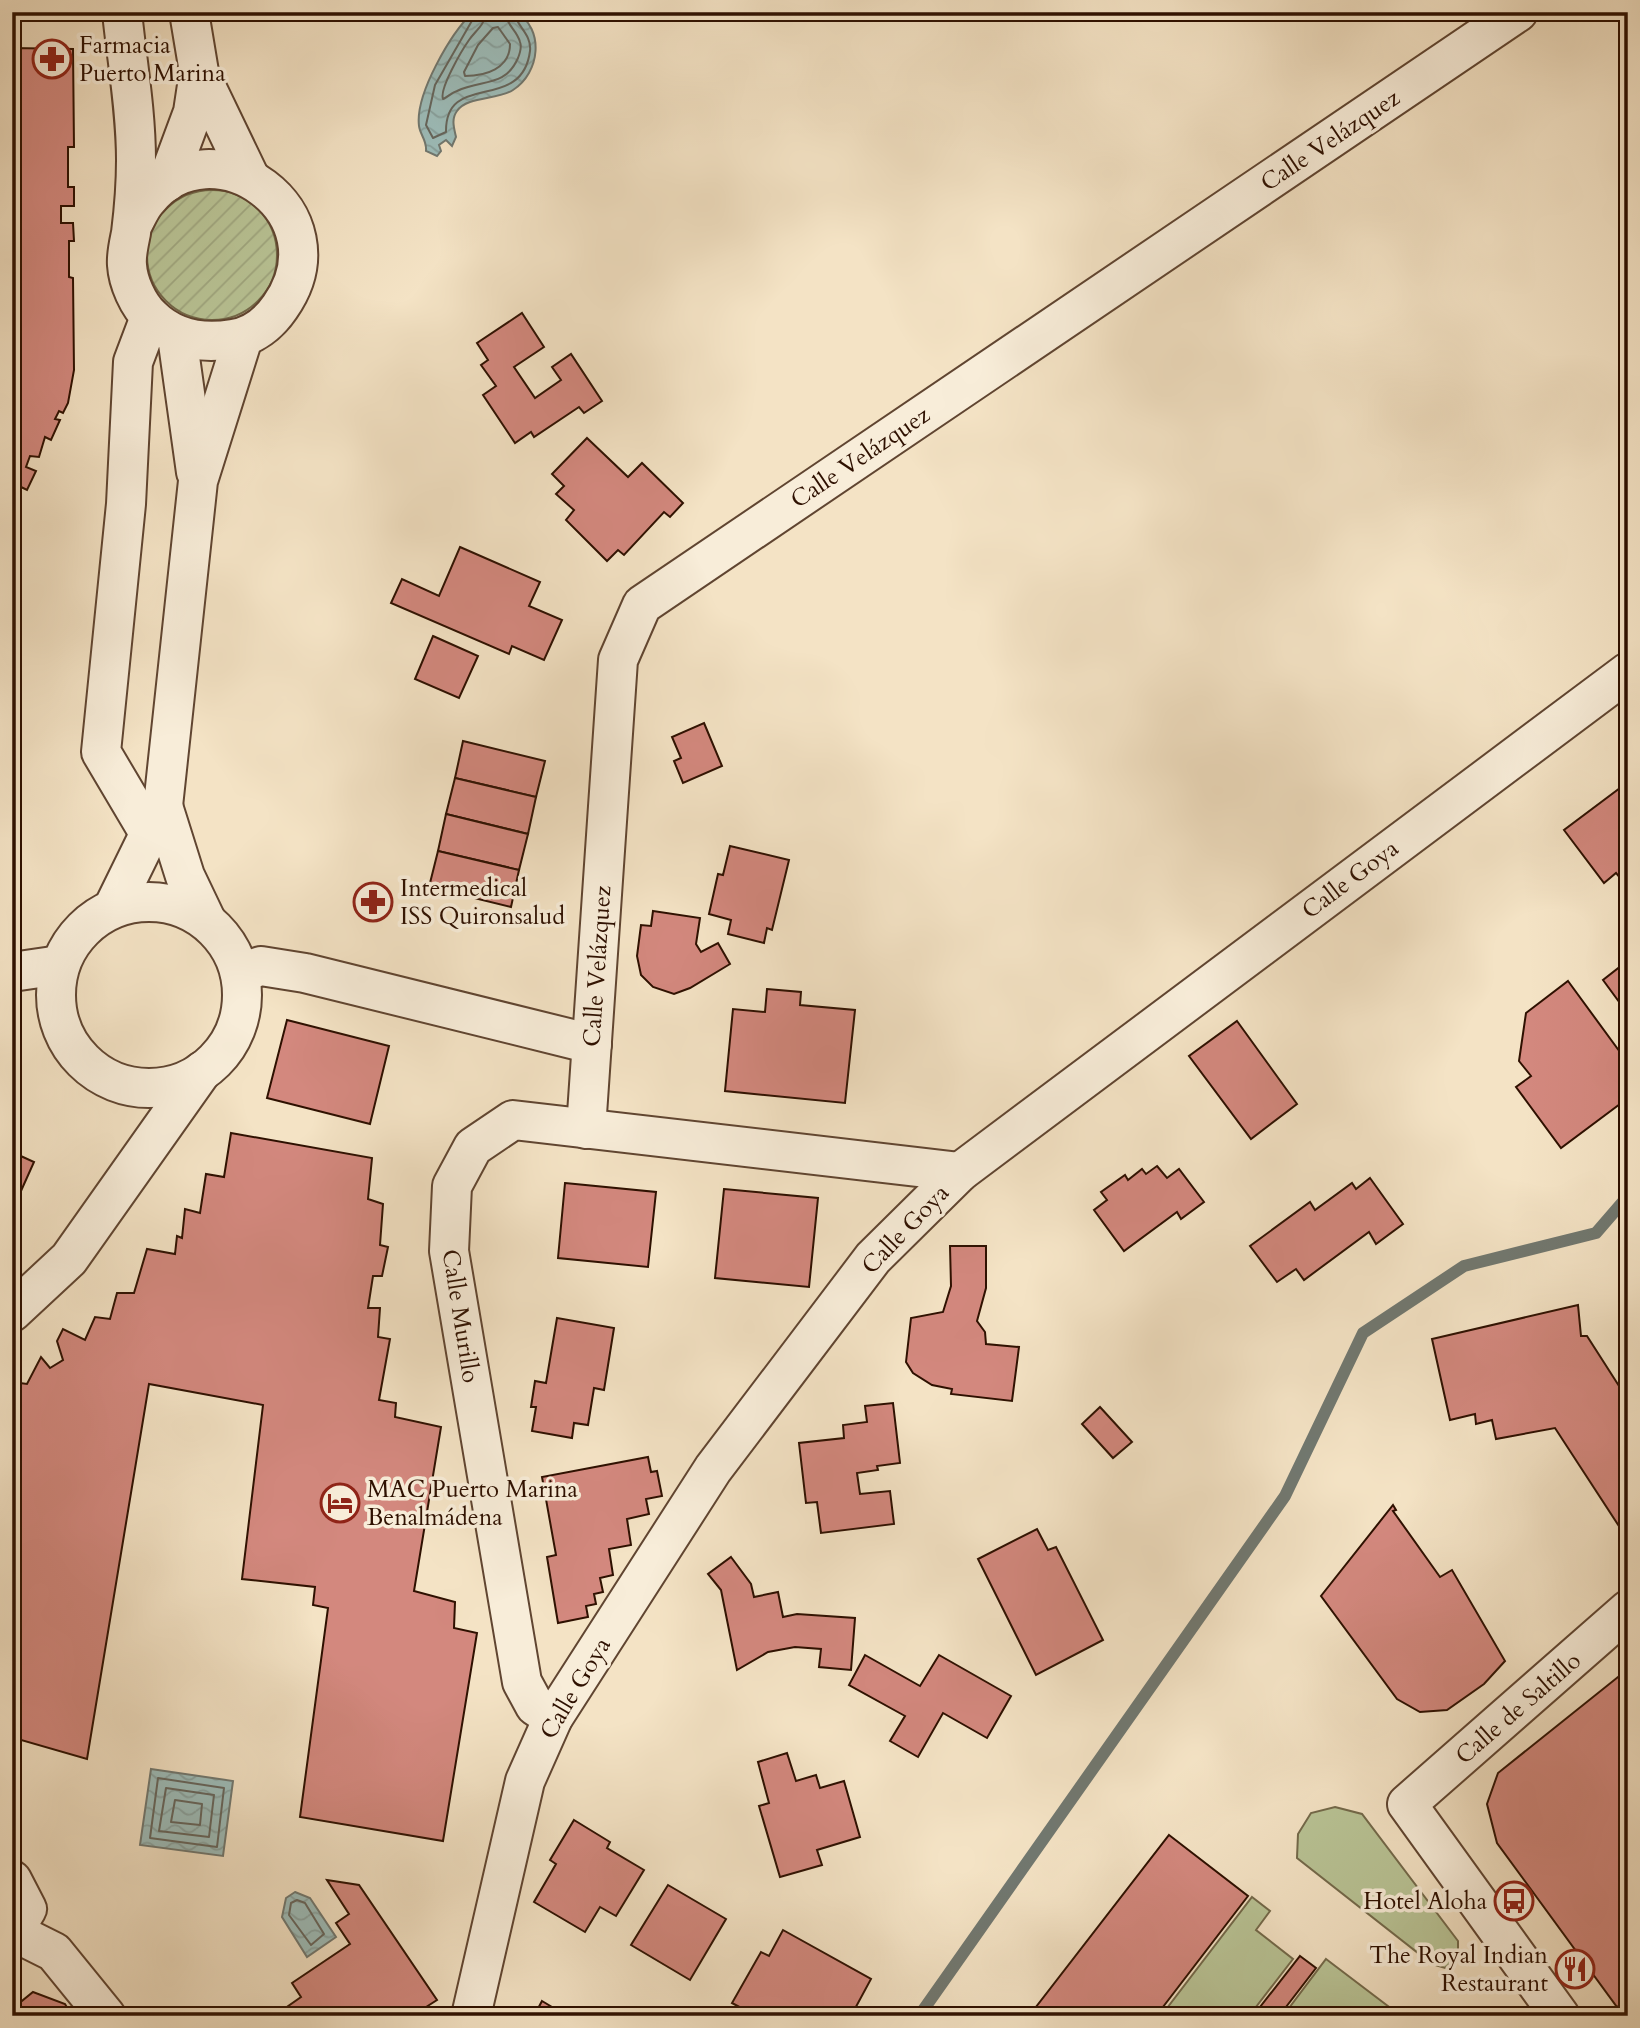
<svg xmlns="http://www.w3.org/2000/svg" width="1640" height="2028" font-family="Cardo,serif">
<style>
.grass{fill:#b9c496;stroke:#746a4b;stroke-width:2}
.garden{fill:url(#garden-furrows);stroke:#746a4b;stroke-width:2}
.water{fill:url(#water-waves);stroke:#717870;stroke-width:2}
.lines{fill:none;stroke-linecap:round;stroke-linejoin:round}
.shore{stroke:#66665d;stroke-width:2}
.stream{stroke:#717870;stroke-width:12}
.building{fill:#d3887e;stroke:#2e1000;stroke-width:2}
.minor-casing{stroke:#604531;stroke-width:42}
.minor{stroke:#f8edd9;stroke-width:38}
.labels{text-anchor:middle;stroke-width:7;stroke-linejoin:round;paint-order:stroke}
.poi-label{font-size:24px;fill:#2e1000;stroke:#f8edd9;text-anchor:start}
.street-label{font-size:24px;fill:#2e1000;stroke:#f8edd9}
</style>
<defs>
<pattern id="garden-furrows" width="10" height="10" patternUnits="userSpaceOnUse" patternTransform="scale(1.75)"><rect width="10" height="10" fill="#b9c496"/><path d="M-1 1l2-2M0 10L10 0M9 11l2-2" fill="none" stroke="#9fa780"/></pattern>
<pattern id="water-waves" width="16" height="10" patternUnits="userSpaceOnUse" patternTransform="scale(1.75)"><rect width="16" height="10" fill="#9dbdba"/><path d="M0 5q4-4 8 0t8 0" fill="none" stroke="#88a19e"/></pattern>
</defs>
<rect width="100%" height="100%" fill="#f4e3c5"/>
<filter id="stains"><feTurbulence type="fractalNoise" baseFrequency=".00286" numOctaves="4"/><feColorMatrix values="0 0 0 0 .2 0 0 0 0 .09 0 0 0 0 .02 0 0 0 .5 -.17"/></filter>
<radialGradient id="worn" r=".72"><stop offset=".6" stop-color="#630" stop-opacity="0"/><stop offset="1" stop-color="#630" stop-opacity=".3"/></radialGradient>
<g class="grass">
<polygon points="1335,1807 1362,1814 1458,1941 1458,1957 1445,1968 1432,1964 1297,1858 1298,1834 1311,1813"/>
<polygon points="1252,1897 1270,1911 1256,1930 1293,1959 1249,2016 1161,2016"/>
<polygon points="1326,1959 1401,2016 1283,2016"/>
</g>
<circle class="garden" cx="212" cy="255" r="65"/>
<g class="water">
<path d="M516,12c29,17 24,61 -3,78 -15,10 -46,6 -56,21 -6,8 -3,17 -1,26l-4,9 -6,-6 -7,5 2,6 -4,5 -11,-5c1,-11 -6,-16 -7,-25 -4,-32 32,-93 54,-114z"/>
<polygon points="151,1769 233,1781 223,1856 140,1845"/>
<polygon points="295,1892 310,1898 336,1937 307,1957 282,1917 286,1898"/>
</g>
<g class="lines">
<g class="shore">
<path d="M477,12l-42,73 -9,40 7,13 13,-6c-1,-62 76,-18 84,-81 2,-17 -14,-25 -16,-39"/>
<path d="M486,12c-1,13 -10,18 -17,28 -7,10 -30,49 -26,59 5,-2 8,-6 14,-8 24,-12 48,-3 61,-33 2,-5 4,-11 2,-16 -3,-12 -14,-17 -15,-30"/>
<path d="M498,27l12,17c0,25 -25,32 -45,32l-1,-4 14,-27 15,-17z"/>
<polygon points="158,1778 224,1788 217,1847 150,1838"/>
<polygon points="166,1788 214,1795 209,1837 159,1831"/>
<polygon points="175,1800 202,1804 200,1825 171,1822"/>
<polygon points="297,1900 305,1903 324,1934 311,1945 289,1915 291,1903"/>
</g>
<polyline class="stream" points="919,2016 1285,1496 1363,1333 1464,1266 1596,1233 1628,1196"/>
</g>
<g class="building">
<polygon points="12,48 73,49 74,147 68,147 68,187 74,187 74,206 61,206 61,223 73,223 74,241 69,241 69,277 73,278 74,370 68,403 63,413 59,411 55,419 60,420 51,440 45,437 39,457 30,456 26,467 36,471 27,490 21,487 12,509"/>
<polygon points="522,313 544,347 514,367 535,398 561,380 552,367 571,354 602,401 584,413 579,407 534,437 531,432 515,443 483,395 496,386 481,365 488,360 477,343"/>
<polygon points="587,438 628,477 642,463 683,503 670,517 664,512 624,555 618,550 607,561 566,520 574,510 556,494 564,486 552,474"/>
<polygon points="460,547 540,582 529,606 562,620 544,660 512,646 509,654 391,603 402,579 439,596"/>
<polygon points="433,636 478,656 459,698 415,679"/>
<polygon points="704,723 722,766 683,783 674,761 681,758 672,737"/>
<polygon points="463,741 545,761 536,797 455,778"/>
<polygon points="455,778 536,797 528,834 446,814"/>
<polygon points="1628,782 1628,888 1616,873 1604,883 1564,830"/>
<polygon points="446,814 528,834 519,870 438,851"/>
<polygon points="730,846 789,860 772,930 767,928 764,943 728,934 731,920 709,914 718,874 723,875"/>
<polygon points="438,851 519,870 511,907 429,887"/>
<polygon points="653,911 700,918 696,944 701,952 718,943 730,964 690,988 674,994 653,987 641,975 637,956 641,925 651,926"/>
<polygon points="1626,962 1628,965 1628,1014 1603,980"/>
<polygon points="1568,981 1628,1063 1628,1098 1561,1148 1516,1087 1531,1076 1519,1061 1526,1013"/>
<polygon points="767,989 801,992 800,1005 855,1010 845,1103 725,1091 733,1009 765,1012"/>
<polygon points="287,1020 389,1046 370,1124 267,1098"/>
<polygon points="1237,1021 1297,1104 1251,1139 1189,1056"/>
<polygon points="231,1133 372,1158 368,1199 383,1204 380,1245 388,1247 382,1276 373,1276 368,1308 380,1308 378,1337 390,1339 379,1400 396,1403 395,1417 441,1427 414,1591 455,1602 454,1628 477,1633 443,1841 300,1817 328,1608 313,1605 315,1587 242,1579 263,1405 149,1384 87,1759 14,1738 12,1734 12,1382 27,1384 41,1357 50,1368 63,1360 57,1341 63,1329 85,1340 95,1317 110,1319 117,1293 134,1293 147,1249 175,1254 177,1236 182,1238 185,1209 200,1213 206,1174 224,1177"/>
<polygon points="12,1152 34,1162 12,1211"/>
<polygon points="1157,1166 1167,1178 1179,1169 1204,1202 1181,1219 1177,1212 1124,1251 1094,1210 1107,1200 1101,1192 1125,1175 1128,1180 1142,1169 1146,1174"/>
<polygon points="1370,1178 1403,1224 1376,1244 1369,1232 1304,1280 1296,1269 1277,1282 1250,1246 1310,1202 1315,1210 1352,1183 1356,1189"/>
<polygon points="565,1183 656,1192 648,1267 558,1258"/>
<polygon points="724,1189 818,1198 809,1287 715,1278"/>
<polygon points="950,1246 986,1246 986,1288 977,1321 985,1332 986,1344 1019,1347 1012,1401 951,1394 952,1389 932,1385 913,1373 906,1362 911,1318 943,1312 951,1286"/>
<polygon points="1578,1305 1581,1336 1587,1336 1628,1400 1628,1540 1555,1428 1496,1439 1492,1420 1476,1424 1475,1414 1450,1420 1432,1339"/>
<polygon points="557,1318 614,1328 604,1390 594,1388 588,1425 574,1423 572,1438 532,1431 536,1407 531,1407 535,1381 546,1383"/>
<polygon points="893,1403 900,1463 877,1466 878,1470 857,1473 860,1494 890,1491 894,1524 821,1533 817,1502 806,1503 799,1443 844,1438 843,1425 867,1422 865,1406"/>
<polygon points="1100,1407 1132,1442 1113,1458 1082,1424"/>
<polygon points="648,1457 651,1472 657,1471 662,1496 646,1499 649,1514 627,1519 631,1545 609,1549 613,1575 600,1578 603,1592 594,1594 596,1604 586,1606 588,1617 558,1623 547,1557 556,1555 542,1477"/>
<polygon points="1393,1505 1396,1510 1393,1511 1440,1577 1452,1570 1505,1661 1484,1684 1447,1710 1420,1712 1397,1699 1321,1596"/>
<polygon points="1037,1529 1048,1550 1056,1547 1103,1640 1036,1675 978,1559"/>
<polygon points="731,1557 751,1584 754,1597 778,1592 783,1617 797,1614 855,1618 851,1670 819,1667 821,1649 795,1647 768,1652 737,1670 721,1590 708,1574"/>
<polygon points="865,1655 920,1686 939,1655 1011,1696 987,1738 943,1713 918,1757 890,1741 905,1716 849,1685"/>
<polygon points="1628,1669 1628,1999 1617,2007 1497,1843 1487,1804 1498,1773"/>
<polygon points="787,1753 796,1781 816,1775 820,1788 844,1781 860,1837 817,1850 822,1865 780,1877 759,1806 769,1803 758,1762"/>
<polygon points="574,1820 610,1842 607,1848 644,1870 616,1916 600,1907 585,1932 534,1902 556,1864 550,1860"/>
<polygon points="1169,1835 1248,1896 1156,2016 1029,2016"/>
<polygon points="327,1880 359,1885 437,2000 423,2009 427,2016 274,2016 301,1997 292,1983 350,1944 336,1923 349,1914"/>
<polygon points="668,1885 726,1919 690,1980 631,1945"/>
<polygon points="783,1930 871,1979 851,2016 756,2016 732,2003 761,1952 769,1956"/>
<polygon points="1300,1956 1316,1968 1279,2016 1253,2016"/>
<polygon points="33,1992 65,2004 72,2016 12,2016 12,2009"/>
<polygon points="542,2001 567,2016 534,2016"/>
</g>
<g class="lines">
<defs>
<g id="minor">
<path d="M122,12c5,49 14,99 14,148 0,24 -2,49 -5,73 -2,10 -5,22 -4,32 1,17 11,40 24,52 23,23 52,27 82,22 20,-3 36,-16 47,-32 67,-95 -68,-187 -132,-108 -7,7 -11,18 -16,27"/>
<polyline points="189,12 199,72 250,178"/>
<polyline points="167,182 193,112 199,72"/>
<polyline points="177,336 196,472"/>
<polyline points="163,806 185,876 206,920"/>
<polyline points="149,833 101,752 126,504 133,362 150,317"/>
<circle cx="149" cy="995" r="93"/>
<polyline points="113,908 163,806 198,481 243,338"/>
<polyline points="12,972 60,965"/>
<polyline points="240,973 261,966 305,973 592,1044"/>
<polyline points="586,1129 618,660 642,605 1518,12"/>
<polyline points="12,1312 69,1259 202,1071"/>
<polyline points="553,1718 535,1706 522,1682 449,1251 452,1186 473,1147 513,1120 960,1172"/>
<polyline points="12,1880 27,1909 12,1934"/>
<polyline points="14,1932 54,1952 106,2016"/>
<polyline points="471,2016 525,1781 553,1718 713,1469 873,1258 960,1172 1628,672"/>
<polyline points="1560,2016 1407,1804 1628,1610"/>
</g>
</defs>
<use href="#minor" class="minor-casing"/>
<use href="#minor" class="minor"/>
</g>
<defs>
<symbol id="pharmacy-ring" viewBox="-11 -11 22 22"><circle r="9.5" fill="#f8edd9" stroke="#8f2418" stroke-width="1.5"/><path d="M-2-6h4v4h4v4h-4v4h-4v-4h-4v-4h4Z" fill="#8f2418"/></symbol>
<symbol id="hotel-ring" viewBox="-11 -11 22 22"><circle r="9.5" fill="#f8edd9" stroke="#8f2418" stroke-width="1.5"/><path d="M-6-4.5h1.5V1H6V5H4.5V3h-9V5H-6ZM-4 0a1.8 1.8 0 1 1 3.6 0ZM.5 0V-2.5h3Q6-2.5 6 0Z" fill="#8f2418"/></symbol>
<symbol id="bus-ring" viewBox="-11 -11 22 22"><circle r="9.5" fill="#f8edd9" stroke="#8f2418" stroke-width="1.5"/><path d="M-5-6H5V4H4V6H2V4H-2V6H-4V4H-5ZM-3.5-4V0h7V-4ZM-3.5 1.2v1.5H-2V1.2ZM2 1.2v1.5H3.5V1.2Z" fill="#8f2418"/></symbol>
<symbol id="restaurant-ring" viewBox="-11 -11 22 22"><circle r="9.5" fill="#f8edd9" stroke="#8f2418" stroke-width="1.5"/><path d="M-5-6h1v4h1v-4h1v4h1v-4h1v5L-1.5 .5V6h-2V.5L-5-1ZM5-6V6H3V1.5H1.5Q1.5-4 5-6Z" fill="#8f2418"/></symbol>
</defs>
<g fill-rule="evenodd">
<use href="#pharmacy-ring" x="30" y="37" width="44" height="44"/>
<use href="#pharmacy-ring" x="351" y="880" width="44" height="44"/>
<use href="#hotel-ring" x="318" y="1481" width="44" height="44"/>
<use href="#bus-ring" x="1492" y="1879" width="44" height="44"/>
<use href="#restaurant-ring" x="1553" y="1947" width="44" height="44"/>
</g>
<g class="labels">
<g class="poi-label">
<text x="79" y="53">Farmacia<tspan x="79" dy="28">Puerto Marina</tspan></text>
<text x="400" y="896">Intermedical<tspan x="400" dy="28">ISS Quironsalud</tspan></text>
<text x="367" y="1497">MAC Puerto Marina<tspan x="367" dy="28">Benalmádena</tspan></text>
<text x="1487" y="1909" text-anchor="end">Hotel Aloha</text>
<text x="1548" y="1963" text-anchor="end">The Royal Indian<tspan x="1548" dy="28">Restaurant</tspan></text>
</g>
<g class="street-label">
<text transform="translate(1330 140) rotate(-34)" y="8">Calle Velázquez</text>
<text transform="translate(860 457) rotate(-34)" y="8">Calle Velázquez</text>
<text transform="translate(1350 879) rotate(-37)" y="8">Calle Goya</text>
<text transform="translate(597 966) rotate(-86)" y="8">Calle Velázquez</text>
<text transform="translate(905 1229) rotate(-46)" y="8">Calle Goya</text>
<text transform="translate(461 1316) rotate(81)" y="8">Calle Murillo</text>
<text transform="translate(575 1688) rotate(-59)" y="8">Calle Goya</text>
<text transform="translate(1518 1708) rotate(-41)" y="8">Calle de Saltillo</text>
</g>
</g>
<rect width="1640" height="2028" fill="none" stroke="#f4e3c5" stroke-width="42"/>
<rect x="14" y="14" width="1612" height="2000" fill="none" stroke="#2e1000" stroke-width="3.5"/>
<rect x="21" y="21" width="1598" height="1986" fill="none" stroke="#2e1000" stroke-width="2"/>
<rect width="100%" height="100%" filter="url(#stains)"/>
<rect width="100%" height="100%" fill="url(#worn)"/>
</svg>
